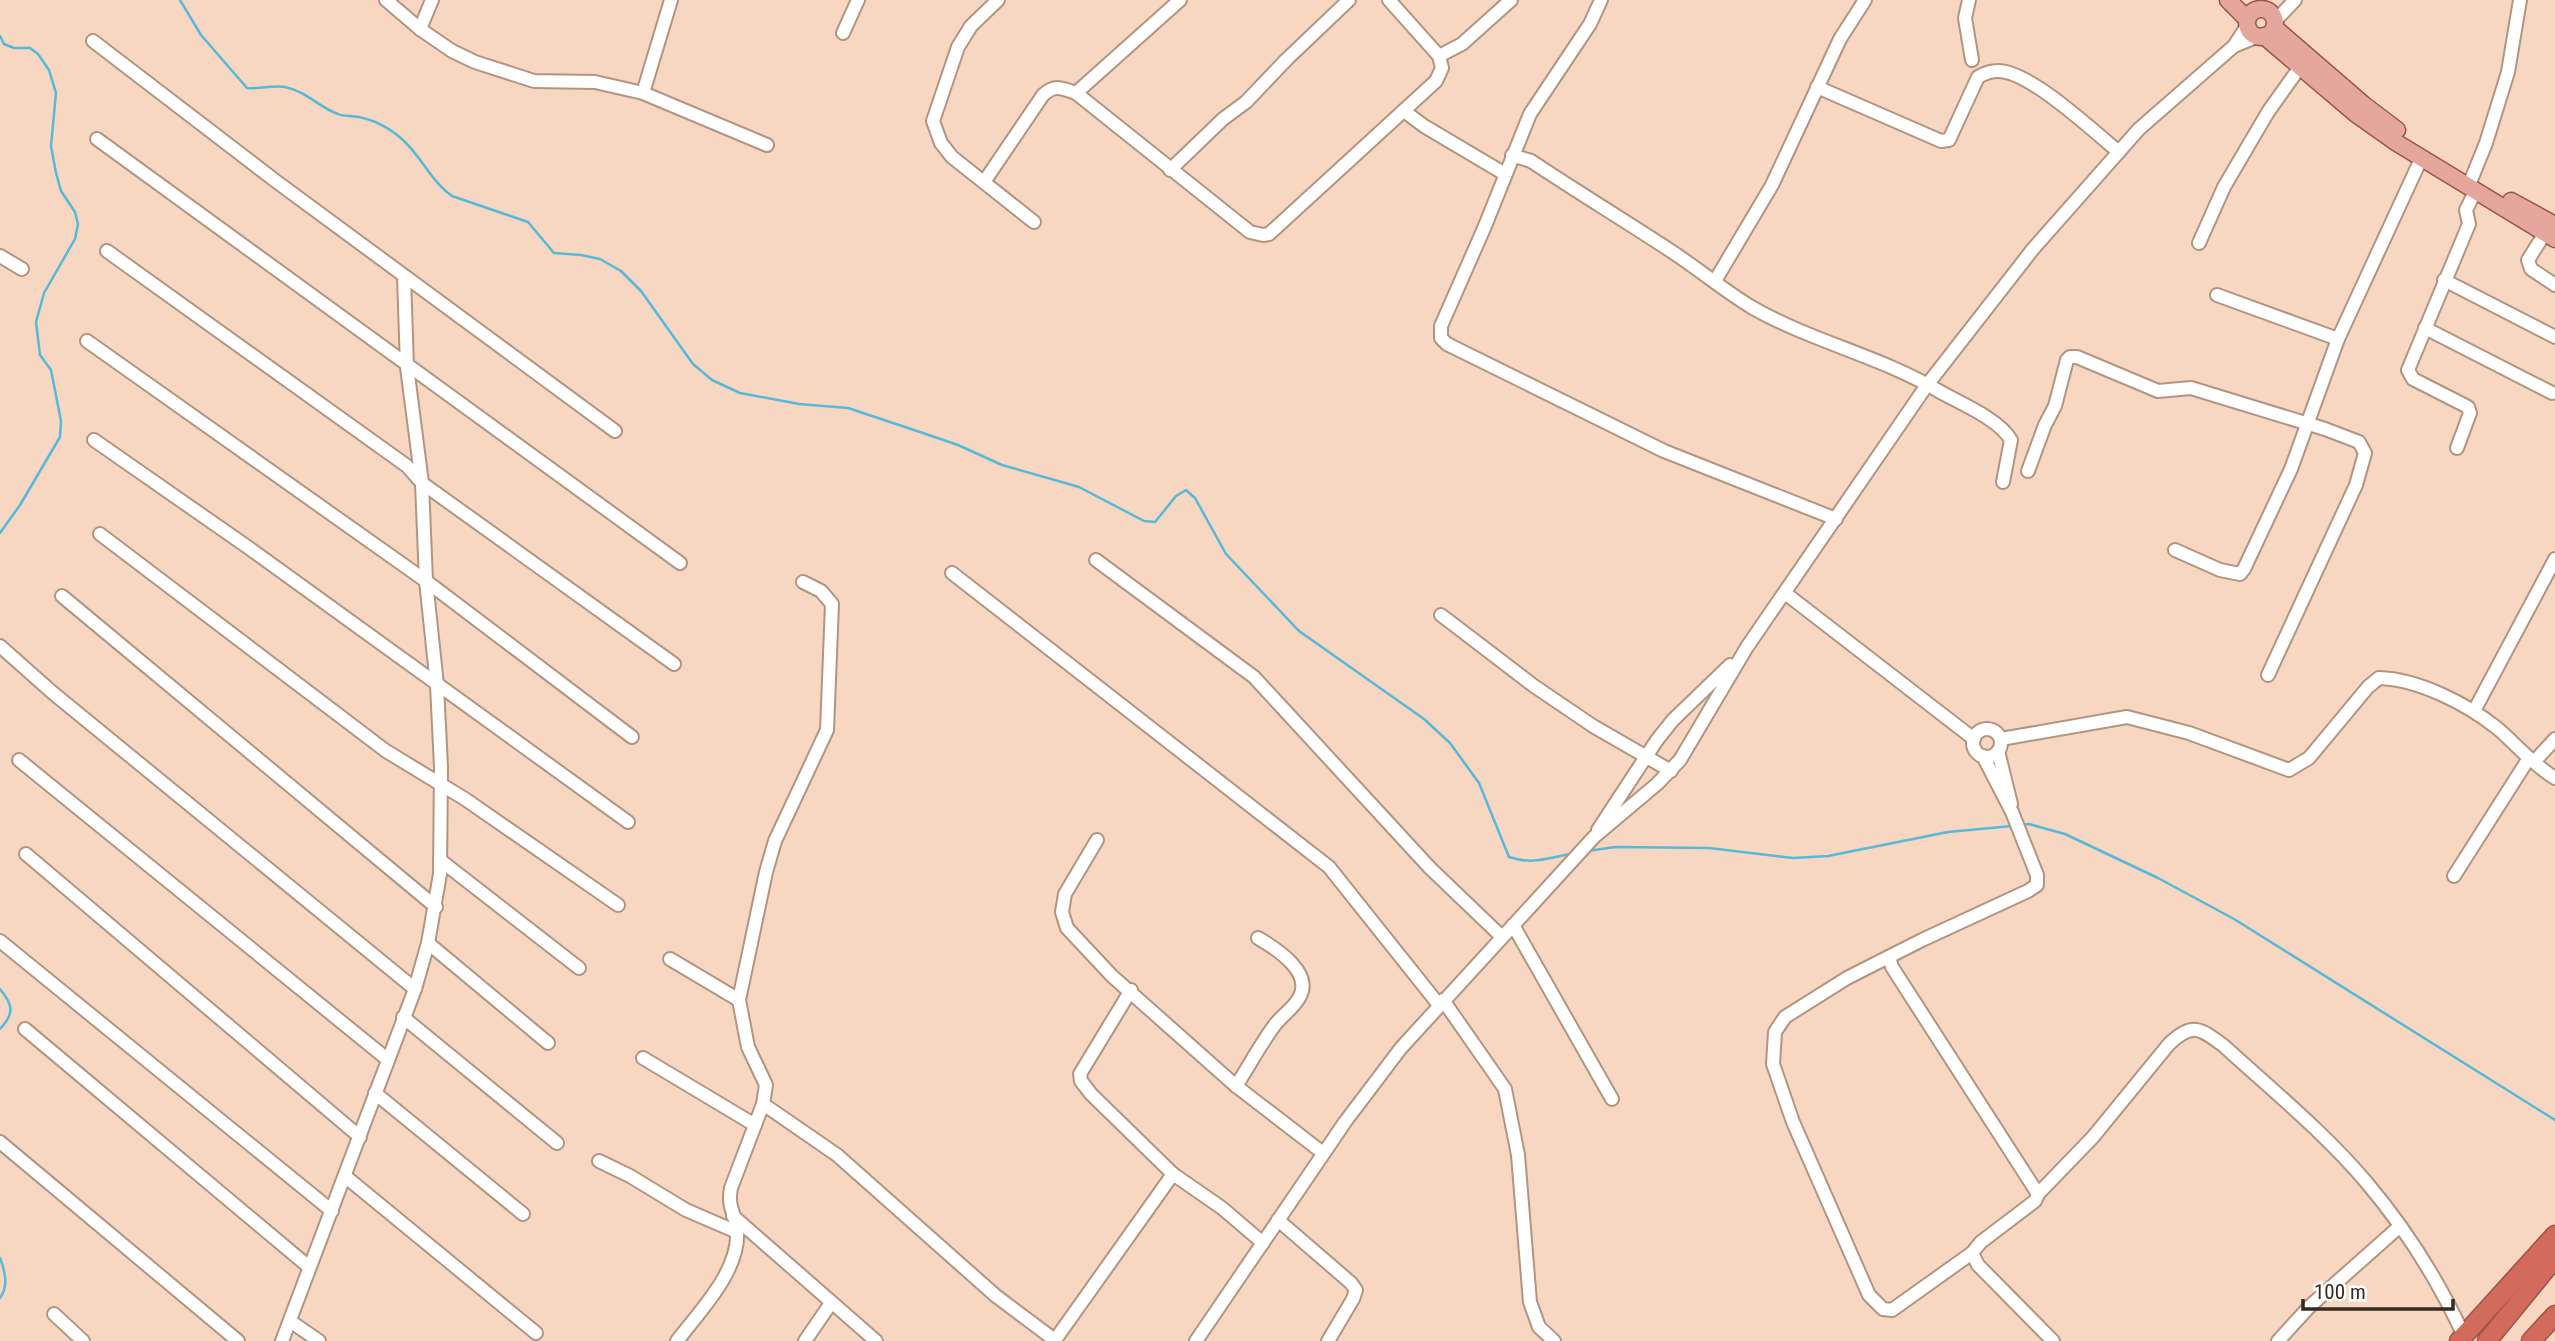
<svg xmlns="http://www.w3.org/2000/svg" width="2555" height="1341" font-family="'Roboto Condensed',sans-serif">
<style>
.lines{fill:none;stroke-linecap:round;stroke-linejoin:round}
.stream{stroke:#55b9d7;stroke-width:2.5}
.minor-casing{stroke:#b29581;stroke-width:16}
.major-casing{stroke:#9b5448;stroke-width:19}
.highway-casing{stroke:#9b5448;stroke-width:21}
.minor{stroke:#fff;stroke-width:12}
.major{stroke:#e4a69d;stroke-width:16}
.highway{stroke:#d26b5c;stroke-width:18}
</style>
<rect width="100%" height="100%" fill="#f7d7c2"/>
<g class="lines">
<g class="stream">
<path d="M180,0l21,35 46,53c13,1 26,-3 38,-1 23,5 33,20 53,27 6,3 14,1 21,3 19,4 34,13 47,26 17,17 27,40 46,53l76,26 26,31 27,2 19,4 21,12 20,20 52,73 19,16 28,13 59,11 49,4 72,24 38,13 44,20 77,22 65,34 11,1 21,-26 10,-6 9,8 31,56 73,77 125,88 26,24 29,40 30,74c26,8 37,1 62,-3"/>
<polyline points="0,36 4,44 14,48 30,48 38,54 49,70 56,93 51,146 56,173 61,191 75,212 78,224 75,239 44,293 36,322 40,355 51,370 61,421 60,437 20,505 0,533"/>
<polyline points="2022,825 2029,824 2065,834 2158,878 2234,919 2555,1120"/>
<polyline points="1588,851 1615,847 1709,848 1793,858 1828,856 1948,832 2012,826"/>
<path d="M0,989c13,16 15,24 0,40"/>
<path d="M0,1258c5,13 9,28 0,40"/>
</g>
<defs>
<g id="minor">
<polyline points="386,0 420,29 452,51 475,62 534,81 595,82 643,93 767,145"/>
<polyline points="998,0 971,26 958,47 933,121 941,143 952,157 1034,222"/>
<polyline points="1601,0 1590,24 1530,114 1485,226 1441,326 1441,338 1447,344 1664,451 1836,519"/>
<polyline points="1969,0 1965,18 1972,60"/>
<polyline points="2276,20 2295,0"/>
<polyline points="420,29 432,0"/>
<polyline points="843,33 858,0"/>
<polyline points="93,41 277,182 615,431"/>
<polyline points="2234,46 2256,37"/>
<polyline points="1439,56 1462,44 1511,0"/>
<path d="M1817,87l124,54 8,-1 29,-63c7,-4 13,-6 20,-6 32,0 95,60 121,81"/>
<polyline points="643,93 671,0"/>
<polyline points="1076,93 1180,0"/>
<polyline points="1404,111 1424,126 1505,174"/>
<polyline points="97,139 680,563"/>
<path d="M1512,155l19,6c48,32 96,61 143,92 27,18 52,39 79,55 58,33 126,48 184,82 22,13 61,28 74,50l-8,42"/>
<polyline points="1170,170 1223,119 1246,102 1286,60 1349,0"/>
<polyline points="2471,180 2486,143 2508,72 2520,0"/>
<path d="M984,182l59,-87c12,-11 18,-7 33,-2l174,139 13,3 6,-1 167,-153 6,-13 -3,-12 -50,-56"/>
<polyline points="2545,233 2528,260 2531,269 2555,285"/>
<polyline points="2199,243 2224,187 2268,112 2300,67"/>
<polyline points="107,251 407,466 422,483 674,664"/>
<polyline points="0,256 22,269"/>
<polyline points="2444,280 2555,337"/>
<polyline points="1715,281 1772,185 1840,39 1865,0"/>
<polyline points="2217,295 2338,339"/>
<polyline points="2425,328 2552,393"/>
<polyline points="87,341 426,581 632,737"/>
<polyline points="94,440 249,548 628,822"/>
<polyline points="2457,448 2470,413 2468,407 2413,379 2408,370 2469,224 2466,210 2475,192"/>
<polyline points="2028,471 2045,425 2055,406 2067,360 2070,357 2077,357 2158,391 2191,388 2325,429 2359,442 2365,453 2356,485 2268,675"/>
<polyline points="100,534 386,751 465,799 618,905"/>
<polyline points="2175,550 2220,570 2240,574 2244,569 2291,469 2338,339 2421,159"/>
<polyline points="1096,560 1254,677 1430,868 1502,937"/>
<polyline points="952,573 1329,867 1439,1005"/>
<polyline points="1785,593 1974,739"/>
<polyline points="62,596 436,907"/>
<polyline points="1441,615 1534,686 1593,726 1671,771"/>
<polyline points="0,646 53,693 415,989"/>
<polyline points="2474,711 2555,559"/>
<circle cx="1987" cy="743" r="14"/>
<path d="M2001,739l126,-22 62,16 100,37 20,-12 59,-71 11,-9c39,1 88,26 118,50 20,17 36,37 58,50"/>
<polyline points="1998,751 2011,804"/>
<path d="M1983,756l29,56 25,63v10l-9,6 -106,49 -75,38 -62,39 -10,15 -2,32 20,58 76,173 14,14 9,1 80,-57 9,-11 54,-41 3,-7 55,-57 76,-93c24,-22 31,-16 55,2 48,44 101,87 143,137 38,45 72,99 97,153"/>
<polyline points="19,760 387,1059"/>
<polyline points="2534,762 2555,739"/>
<polyline points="1598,830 1657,740 1673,720 1730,665"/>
<polyline points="1097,840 1065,894 1062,912 1067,928 1112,976 1236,1086 1323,1153"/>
<polyline points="26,854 360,1137"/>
<polyline points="440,860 579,968"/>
<polyline points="2454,876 2529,758"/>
<polyline points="1513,925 1612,1099"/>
<polyline points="0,941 332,1211"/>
<polyline points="428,943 548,1043"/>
<polyline points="1889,957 1892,967 2038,1194"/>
<polyline points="670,959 739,1000"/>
<polyline points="1131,990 1080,1074 1081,1081 1091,1094 1173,1174"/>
<polyline points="1443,1000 1505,1089 1518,1155 1530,1302 1539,1327 1554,1341"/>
<polyline points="403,1017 557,1143"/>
<polyline points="25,1029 309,1267"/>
<polyline points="643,1058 755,1125"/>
<path d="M1236,1086c13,-20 24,-41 38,-60 7,-10 19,-17 25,-28 15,-25 -22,-49 -41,-60"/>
<polyline points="375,1093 523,1214"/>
<polyline points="763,1104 837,1155 996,1296 1056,1341"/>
<polyline points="0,1142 238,1341"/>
<polyline points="599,1161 630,1176 686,1210 737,1232"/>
<polyline points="346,1177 536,1333"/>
<polyline points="733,1216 876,1341"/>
<polyline points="1278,1220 1351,1283 1356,1290 1353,1299 1328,1341"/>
<polyline points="1972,1253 1978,1265 2053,1341"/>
<polyline points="54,1314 83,1341"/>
<polyline points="290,1321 319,1341"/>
<polyline points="1055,1340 1173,1174 1222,1208 1263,1243"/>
<polyline points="282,1341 415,989 428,943 440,874 441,767 437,685 426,581 422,483 407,367 404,276"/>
<path d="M677,1341c22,-29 63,-70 60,-110 -1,-18 -10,-22 -6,-43l32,-84 3,-19 -18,-38 -9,-47 27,-128 9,-31 52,-111 5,-126 -11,-13 -18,-9"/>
<polyline points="805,1341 831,1303"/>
<polyline points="1196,1341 1345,1122 1401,1048 1594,837 1657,784 1680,760 1747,647 1927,385 2033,249 2139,129 2234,46 2247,26"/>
<polyline points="2278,1341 2310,1306 2399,1227"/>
</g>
<g id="major">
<polyline points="2228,0 2247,19"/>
<circle cx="2261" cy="23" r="14"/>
<polyline points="2275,28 2364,105 2397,130"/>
<polyline points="2264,36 2356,114 2397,143 2555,239"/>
<polyline points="2511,201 2555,225"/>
</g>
<g id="highway">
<polyline points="2459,1341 2555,1235"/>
<polyline points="2487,1341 2555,1258"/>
<polyline points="2531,1341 2555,1315"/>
</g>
</defs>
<use href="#minor" class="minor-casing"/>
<use href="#major" class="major-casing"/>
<use href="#highway" class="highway-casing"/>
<use href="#minor" class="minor"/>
<use href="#major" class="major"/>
<use href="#highway" class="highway"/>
</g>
<path d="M2303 1299v10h150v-10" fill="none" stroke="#362a22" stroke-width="3.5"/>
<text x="2314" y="1299" font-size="21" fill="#362a22" stroke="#ffffff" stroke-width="5" paint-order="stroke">100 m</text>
</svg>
